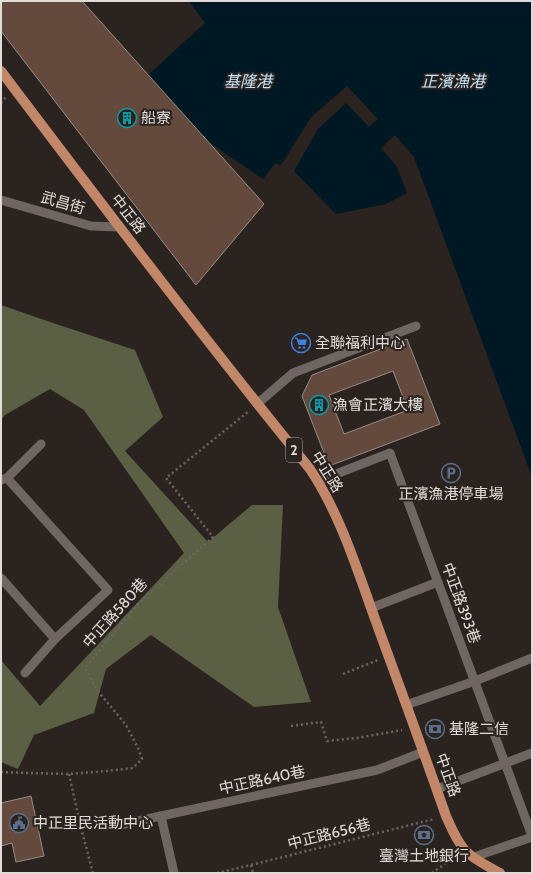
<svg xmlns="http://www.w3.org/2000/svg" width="533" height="874" font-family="Cabin,'Noto Sans TC',sans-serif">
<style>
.forest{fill:#5b5f44}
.water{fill:#001724}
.building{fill:#644a3d;stroke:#968c88;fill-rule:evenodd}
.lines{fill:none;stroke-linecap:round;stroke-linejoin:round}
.path{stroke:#6b6562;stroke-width:2.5;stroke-dasharray:2 3;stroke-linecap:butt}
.service{stroke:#6f6662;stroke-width:9}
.primary{stroke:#c28669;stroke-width:10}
.labels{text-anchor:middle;stroke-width:4;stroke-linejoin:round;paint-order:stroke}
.shield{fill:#2a231f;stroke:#aaa4a2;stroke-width:1}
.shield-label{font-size:14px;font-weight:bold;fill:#e1dcda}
.poi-label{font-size:15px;fill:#e1dcda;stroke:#2a231f;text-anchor:start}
.street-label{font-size:15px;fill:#e1dcda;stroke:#2a231f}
.water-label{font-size:16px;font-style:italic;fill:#c6e6f9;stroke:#2a231f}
</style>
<rect width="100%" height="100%" fill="#2a231f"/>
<polygon class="forest" points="1,305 53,323 135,350 163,417 125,451 208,542 252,505 283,505 278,607 311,702 254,707 151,635 106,669 94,713 34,735 18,769 1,762 1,660 40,706 184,553 84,410 50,389 5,415 1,420"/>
<polygon class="water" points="189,1 532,1 532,477 414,157 395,135 381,148 397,167 407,193 386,204 336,214 294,171 318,129 346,103 369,127 378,119 347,86 311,117 281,165 275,163 263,179 178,121 148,75 205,23"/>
<g class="building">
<polygon points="1,1 82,1 264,204 196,285 1,31"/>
<path d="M407,339l33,85 -111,42 -27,-70 10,-21zM393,371l15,39 -64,24 -15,-39z"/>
<polygon points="31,796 44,856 16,862 12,843 1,846 1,803"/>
</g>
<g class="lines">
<g class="path">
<polyline points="1,103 6,97"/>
<polyline points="343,674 378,660"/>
<polyline points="291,726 321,722 327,741 357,738 402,730"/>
<polyline points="1,772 29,773 69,774 107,771 133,768 142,759 138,748 126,725 97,690 85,668 139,603 213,537 166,478 249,411"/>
<polyline points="69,774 81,828 93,873"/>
<polyline points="251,865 253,873"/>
<polyline points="217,873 251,865 434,819"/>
<polyline points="432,873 456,856"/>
</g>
<g class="service">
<polyline points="1,200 91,226 119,227"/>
<polyline points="257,404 293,373 416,326"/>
<polyline points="7,478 108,590 55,639 25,673"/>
<polyline points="1,480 7,478 41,444"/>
<polyline points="318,481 390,453 532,836"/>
<polyline points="1,578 55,639"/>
<polyline points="371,608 438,582"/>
<polyline points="406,705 475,681 532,658"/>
<polyline points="437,789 532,753"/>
<polyline points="120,825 161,816"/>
<polyline points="474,857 532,837"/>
<polyline points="174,873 161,816 377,770 423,752"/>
</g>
<path class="primary" d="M1,71c101,134 203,268 309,398 30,45 47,100 65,150 24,66 48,131 71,197 5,11 10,24 18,33 7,9 25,18 36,24"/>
</g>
<defs>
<symbol id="building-ring" viewBox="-11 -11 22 22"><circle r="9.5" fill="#2a231f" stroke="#0f9aa8" stroke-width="1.5"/><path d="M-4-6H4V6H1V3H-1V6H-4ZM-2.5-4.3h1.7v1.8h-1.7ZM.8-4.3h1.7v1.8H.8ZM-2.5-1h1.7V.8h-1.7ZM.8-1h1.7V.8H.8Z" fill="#0f9aa8"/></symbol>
<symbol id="supermarket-ring" viewBox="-11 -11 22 22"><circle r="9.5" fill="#2a231f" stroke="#3f7fe0" stroke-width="1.5"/><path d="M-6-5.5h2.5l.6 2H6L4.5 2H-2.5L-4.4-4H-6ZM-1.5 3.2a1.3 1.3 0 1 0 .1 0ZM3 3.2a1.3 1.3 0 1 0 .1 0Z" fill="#3f7fe0"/></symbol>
<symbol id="parking-ring" viewBox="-11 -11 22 22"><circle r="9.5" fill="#2a231f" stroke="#5c6f8a" stroke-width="1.5"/><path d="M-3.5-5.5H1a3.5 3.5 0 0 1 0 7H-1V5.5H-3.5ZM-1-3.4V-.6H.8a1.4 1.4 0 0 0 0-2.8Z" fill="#5c6f8a"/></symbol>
<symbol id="bank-ring" viewBox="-11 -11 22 22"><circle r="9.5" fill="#2a231f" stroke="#5c6f8a" stroke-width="1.5"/><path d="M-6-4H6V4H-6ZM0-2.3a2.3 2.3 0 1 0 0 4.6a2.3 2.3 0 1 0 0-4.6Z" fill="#5c6f8a"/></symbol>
<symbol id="civic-ring" viewBox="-11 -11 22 22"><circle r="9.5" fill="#2a231f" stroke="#5c6f8a" stroke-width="1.5"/><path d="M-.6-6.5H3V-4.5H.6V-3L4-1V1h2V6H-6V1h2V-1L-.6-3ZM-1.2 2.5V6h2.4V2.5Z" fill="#5c6f8a"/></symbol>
</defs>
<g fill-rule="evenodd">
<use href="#building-ring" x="116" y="107" width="22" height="22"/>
<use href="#supermarket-ring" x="290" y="332" width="22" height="22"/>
<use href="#building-ring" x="308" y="394" width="22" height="22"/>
<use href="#parking-ring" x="440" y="462" width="22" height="22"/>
<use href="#bank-ring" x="424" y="718" width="22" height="22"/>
<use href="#civic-ring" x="8" y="812" width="22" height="22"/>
<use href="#bank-ring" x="413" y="824" width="22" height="22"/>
</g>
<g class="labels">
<rect class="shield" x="286" y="438" width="16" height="24" rx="3"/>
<g class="shield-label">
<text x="294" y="455">2</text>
</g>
<g class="poi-label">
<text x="141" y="123">船寮</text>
<text x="315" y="348">全聯福利中心</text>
<text x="333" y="410">漁會正濱大樓</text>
<text x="451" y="499" text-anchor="middle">正濱漁港停車場</text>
<text x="449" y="734">基隆二信</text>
<text x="33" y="828">中正里民活動中心</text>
<text x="424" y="861" text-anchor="middle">臺灣土地銀行</text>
</g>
<g class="street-label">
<text transform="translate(63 203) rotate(16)" y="5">武昌街</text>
<text transform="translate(128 214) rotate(52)" y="5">中正路</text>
<text transform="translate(327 472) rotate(58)" y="5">中正路</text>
<text transform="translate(461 603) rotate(70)" y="5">中正路393巷</text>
<text transform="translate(115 613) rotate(-48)" y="5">中正路580巷</text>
<text transform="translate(448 775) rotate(70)" y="5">中正路</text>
<text transform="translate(262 780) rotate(-12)" y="5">中正路640巷</text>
<text transform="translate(329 834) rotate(-14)" y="5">中正路656巷</text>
</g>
<g class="water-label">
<text x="248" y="87">基隆港</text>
<text x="453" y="87">正濱漁港</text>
</g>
</g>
<rect width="533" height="874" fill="none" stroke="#e1dcda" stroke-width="4"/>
</svg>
